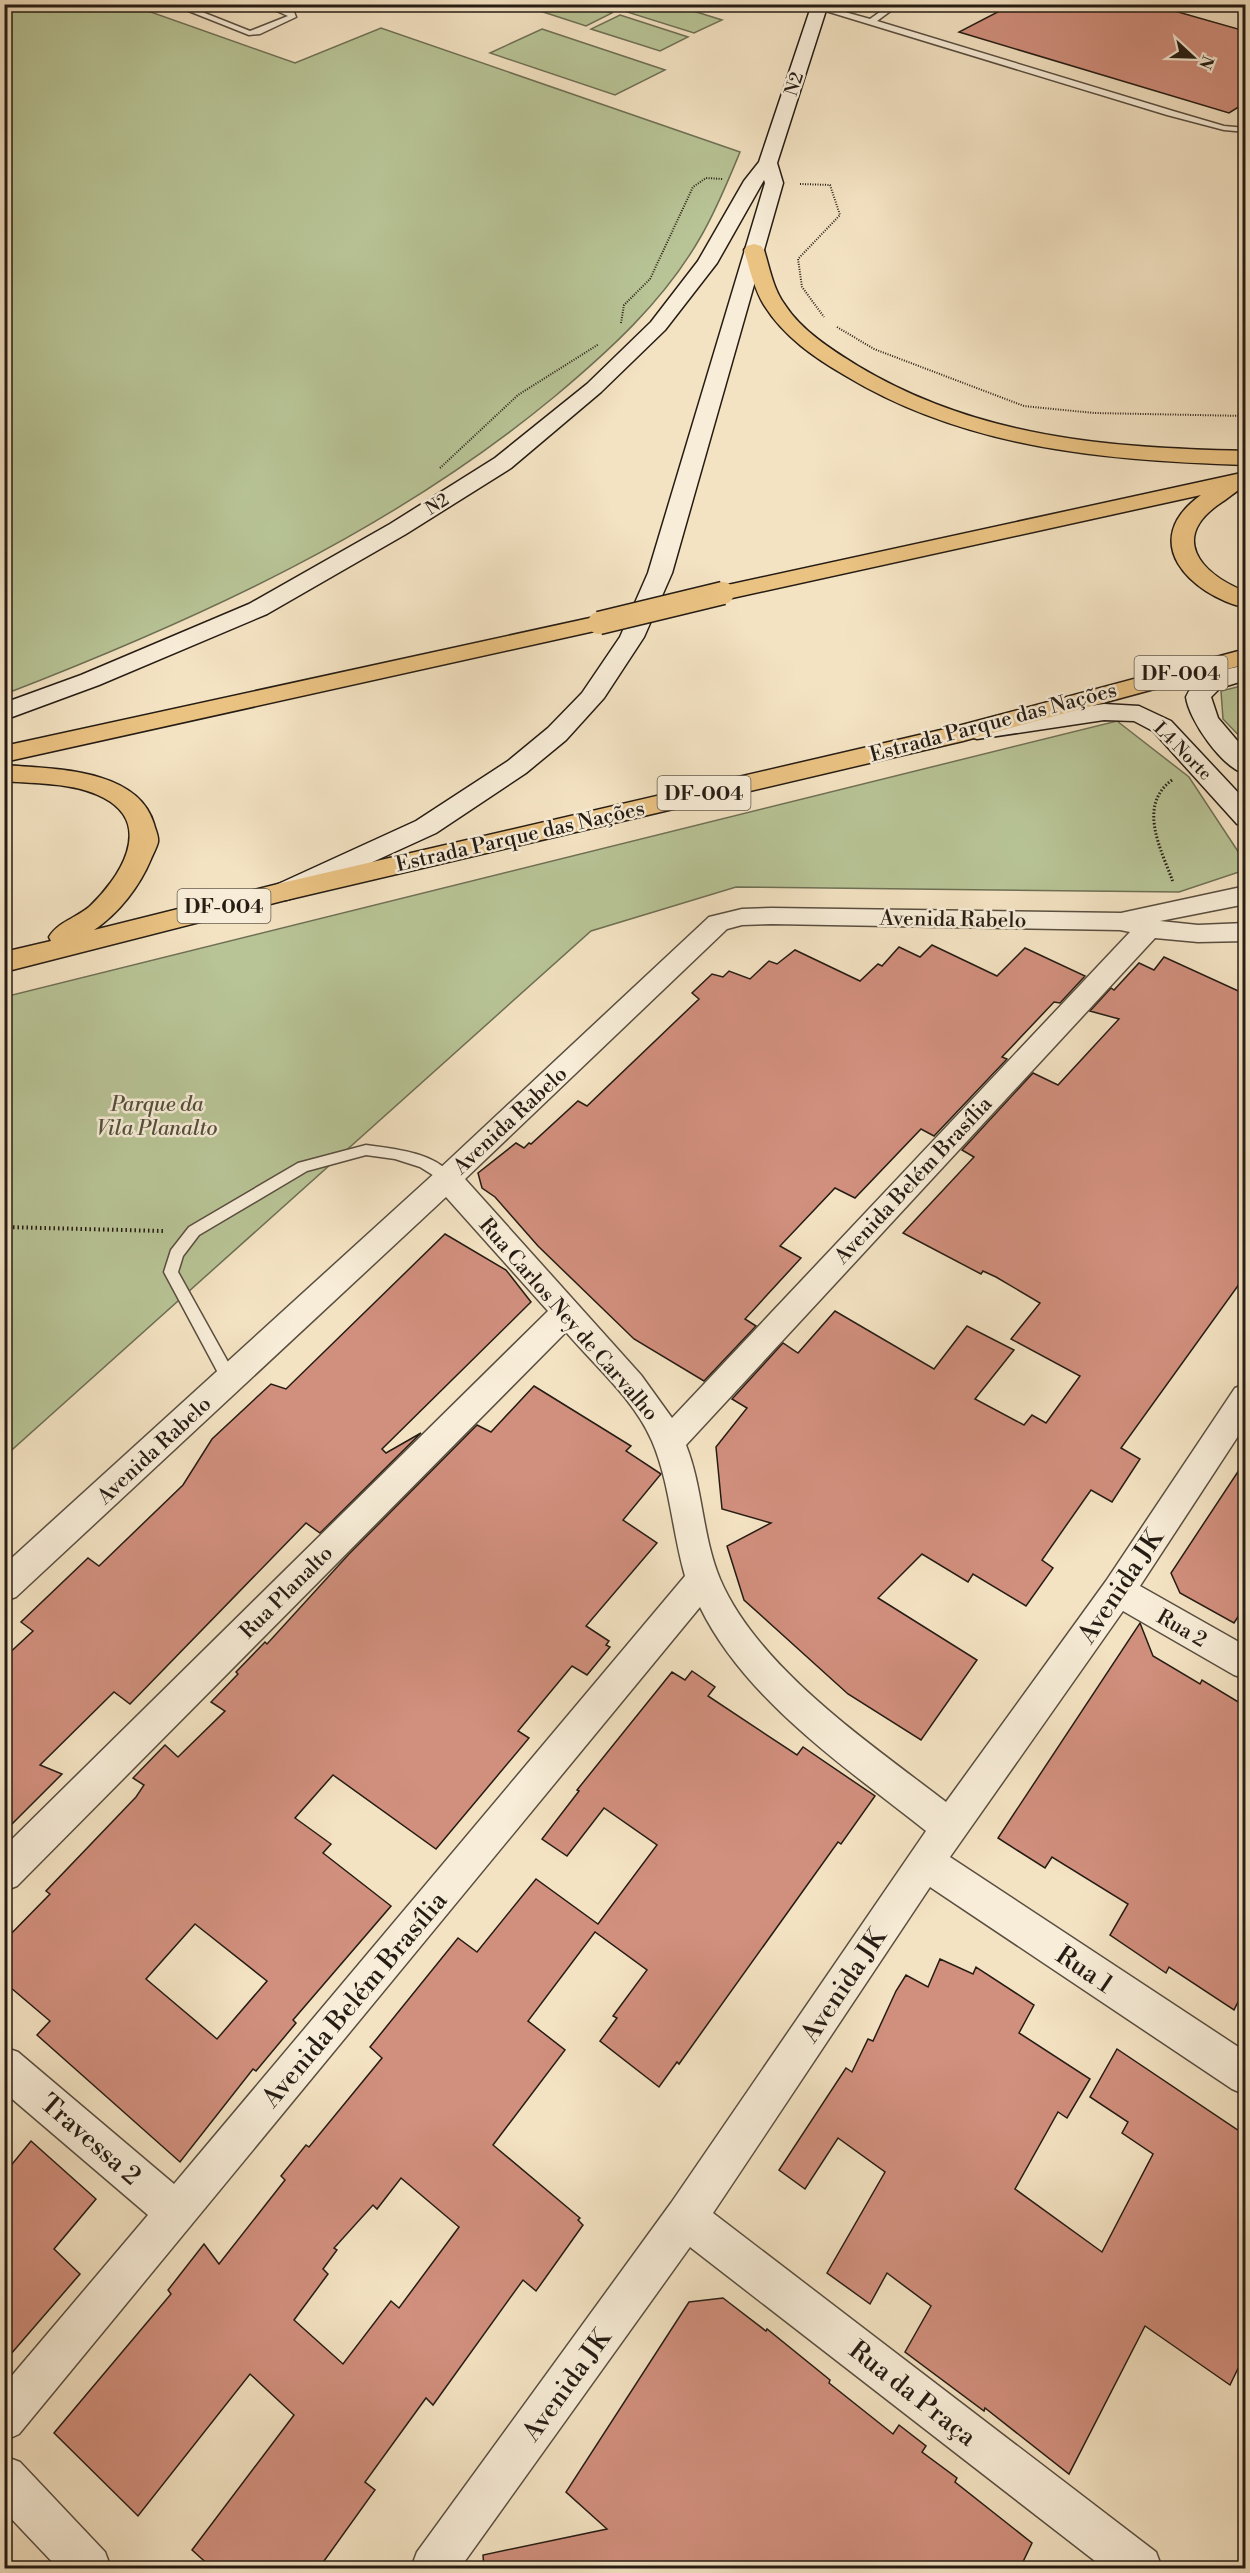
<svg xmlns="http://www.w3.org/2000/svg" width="1250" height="2573" font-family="'Libre Bodoni',serif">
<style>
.green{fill:#b8c496;stroke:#6e7055;stroke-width:1.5}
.building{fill:#d18f7d;stroke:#251c14;stroke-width:1.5;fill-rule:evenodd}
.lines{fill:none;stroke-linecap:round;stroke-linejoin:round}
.lane-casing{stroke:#594e40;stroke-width:3}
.street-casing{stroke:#594e40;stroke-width:3}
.secondary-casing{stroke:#251c14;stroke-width:3}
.highway-casing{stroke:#251c14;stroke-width:3}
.path-far2{stroke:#251c14;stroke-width:2;stroke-dasharray:1 1.5;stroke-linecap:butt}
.path-far1{stroke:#251c14;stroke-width:3;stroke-dasharray:1.5 2;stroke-linecap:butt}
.path{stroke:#251c14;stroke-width:4;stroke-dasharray:1.5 3;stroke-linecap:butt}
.lane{fill:#f8edd8;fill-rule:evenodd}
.street{fill:#f8edd8;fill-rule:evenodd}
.secondary{fill:#f8edd8;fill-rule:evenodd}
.highway{fill:#eac282;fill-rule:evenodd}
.highway-bridge-casing{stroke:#251c14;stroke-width:25;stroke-linecap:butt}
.highway-bridge{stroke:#eac282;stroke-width:22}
.labels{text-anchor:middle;stroke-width:5;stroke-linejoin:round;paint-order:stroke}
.far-street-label{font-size:18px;fill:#251c14;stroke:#f8edd8}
.shield{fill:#f8edd8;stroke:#645b4f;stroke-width:1.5}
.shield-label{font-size:20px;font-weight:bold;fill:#251c14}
.street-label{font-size:21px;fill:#251c14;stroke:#f8edd8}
.park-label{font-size:21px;font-style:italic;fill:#514e3b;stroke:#f8edd8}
.near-street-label{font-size:26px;fill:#251c14;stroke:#f8edd8}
</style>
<rect width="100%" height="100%" fill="#f4e3c3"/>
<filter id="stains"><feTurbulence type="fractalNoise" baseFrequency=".00333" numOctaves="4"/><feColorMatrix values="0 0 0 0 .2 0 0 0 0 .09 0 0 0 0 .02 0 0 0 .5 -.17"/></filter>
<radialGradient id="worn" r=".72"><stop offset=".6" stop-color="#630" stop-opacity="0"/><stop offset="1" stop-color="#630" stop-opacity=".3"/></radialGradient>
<g class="green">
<path d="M5,4l126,1 164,58 86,-35 359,124c-12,29 -24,59 -40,86 -36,63 -91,113 -146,159 -162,134 -355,222 -549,297z"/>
<polygon points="539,4 584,5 612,13 586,26 531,8"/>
<polygon points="643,5 674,5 722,20 694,33 627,12"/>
<polygon points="620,15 688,37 660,51 591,29"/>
<polygon points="542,29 665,70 615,95 490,53"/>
<polygon points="1245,685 1246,685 1245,742 1223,719 1221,691"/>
<polygon points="1117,721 1189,777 1245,862 1245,870 1179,892 736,887 591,931 5,1456 4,997"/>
</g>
<g class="building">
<polygon points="1013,4 1150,4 1245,31 1245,103 1229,113 959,32"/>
<polygon points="932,945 997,976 1025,948 1085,976 1060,1003 1054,1002 1002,1057 1007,1059 934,1136 921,1129 855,1198 835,1188 780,1246 801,1258 745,1319 756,1326 704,1381 634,1339 538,1246 495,1197 482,1188 478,1173 516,1143 524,1148 529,1143 531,1144 578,1101 587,1106 699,999 692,993 712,974 723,977 729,971 750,979 769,961 777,964 795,950 860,981 878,964 882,966 899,947 920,957"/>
<polygon points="1164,957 1245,994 1245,1276 1121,1448 1140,1459 1112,1502 1091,1490 1042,1560 1053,1568 1026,1606 973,1574 968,1582 922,1554 878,1598 977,1660 921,1740 848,1694 744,1600 727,1546 771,1523 722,1509 716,1447 747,1408 732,1399 783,1343 798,1353 835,1311 934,1369 967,1326 1014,1350 975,1399 1024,1425 1032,1415 1046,1423 1080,1376 1011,1339 1040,1303 996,1277 983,1271 981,1274 903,1233 974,1157 962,1150 1033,1073 1058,1085 1119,1019 1090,1011 1111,988 1114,990 1139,963 1154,970"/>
<polygon points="445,1234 506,1270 531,1302 382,1449 386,1453 421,1433 320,1533 306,1523 130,1704 114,1692 40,1765 62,1774 4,1832 4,1658 33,1631 21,1622 88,1558 99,1566 183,1485 212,1439 271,1384 286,1389"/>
<path d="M534,1386l97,60 -5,5 35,23 -38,46 34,23 -71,83 23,15 -3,4 4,2 -23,28 -15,-9 -54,65 11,7 -93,111 -103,-74 -38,43 36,26 -8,9 68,53 -98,114 3,3 -40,48 -3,-2 -73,93 -143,-127 13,-14 -46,-39v-41l46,-47 -4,-3 90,-94 8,-12 -11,-7 32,-33 13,12 47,-46 -14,-9 27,-28 -2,-2 29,-30 2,2 82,-90 128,-129 14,7zM195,1924l72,57 -50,58 -71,-60z"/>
<polygon points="1245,1461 1245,1606 1234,1623 1180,1593 1171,1573"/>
<polygon points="1140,1623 1153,1656 1200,1684 1202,1680 1245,1706 1245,1988 1234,2010 1169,1967 1166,1973 1110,1935 1128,1904 1052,1857 1045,1868 998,1838"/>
<path d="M692,1671l23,16 -7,9 89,59 6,-8 72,49 -34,48 -3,-2 -159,222 -2,-2 -18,25 -59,-46 17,-23 -4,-2 34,-46 -52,-38 -67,89 37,29 -72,95 87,73 -2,2 5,5 -47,66 -13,-11 -90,125 -7,-7 -61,84 10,8 -56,78h-107l-20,-18 102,-135 -44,-41 -112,142 -84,-83 117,-139 -3,-4 36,-46 15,20 66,-84 -4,-4 25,-31 3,2 73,-89 -12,-11 88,-109 19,14 59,-73 62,45 59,-79 -53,-37 -37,48 -25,-17 37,-48 -2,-1 95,-118 13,8zM401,2178l58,49 -60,81 -8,-7 -48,63 -49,-44 34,-46 -5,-5 14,-19 -3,-2 39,-43 4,4z"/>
<polygon points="940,1959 973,1974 976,1967 1034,2005 1019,2033 1090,2079 1067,2118 1058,2112 1015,2189 1102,2252 1153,2154 1122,2133 1128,2122 1090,2097 1117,2049 1245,2135 1245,2354 1230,2385 1145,2326 1069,2474 985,2408 984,2411 905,2352 931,2306 887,2273 870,2304 827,2273 885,2172 838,2138 805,2189 779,2170 846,2068 852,2072 868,2039 873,2041 896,1991 906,1975 928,1987"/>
<polygon points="31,2141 96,2199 54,2249 80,2274 4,2362 4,2174"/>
<polygon points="723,2298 766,2331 767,2329 830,2380 829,2383 893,2434 899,2425 926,2446 922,2452 957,2478 955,2482 1032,2543 1020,2568 484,2568 483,2555 607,2529 566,2492 689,2302"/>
</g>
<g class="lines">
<defs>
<g id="lane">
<polygon points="171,4 182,4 250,31 288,16 261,4 272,4 294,12 296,17 260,34 249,35"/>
<polygon points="816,4 870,19 891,4 900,4 877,21 1173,111 1224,126 1246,128 1246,132 1224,130 1167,115 816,8"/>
<path d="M366,1145c28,4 72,7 88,34l-7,5 -27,-17 -25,-8 -29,-4 -59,16 -108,64 -16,21 -5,16 60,108 -2,4 -6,2 -6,-2 -60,-112 7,-22 18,-23 109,-64z"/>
</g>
<g id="street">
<path d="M1246,886v18l-86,17 38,4 48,-2v18l-48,1 -43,-4 -469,507c17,43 16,91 34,134 38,89 151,165 226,223l160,-221 129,-193 11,-4v40l-106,162 106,60v33l-12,-4 -111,-64 -173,246 296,195v43l-14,-6 -302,-202 -217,326 443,339 6,16h-58l-414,-321 -230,321h-49l6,-16 254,-349 255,-372c-79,-63 -181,-131 -226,-224l-681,827 -15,7v-56l144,-170 -144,-123v-45l14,5 156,132 511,-608c-13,-45 -15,-93 -33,-135 -18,-42 -58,-76 -86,-109l-549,554 -13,5v-44l544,-536 -102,-114 -430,400 -12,4v-36l433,-394 272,-254 33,-8 30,-1 349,5zM772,924l348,6 10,2 -458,486 -31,-43 -176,-196 262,-250 15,-4z"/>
<polygon points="4,2456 20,2462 105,2552 111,2568 58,2568 4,2511"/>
</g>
<g id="secondary">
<polygon points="812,4 828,4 777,163 783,183 672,573 644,637 604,698 566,740 526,773 436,833 296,897 286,900 276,897 272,891 276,885 416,821 508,761 548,728 582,693 620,637 648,573 765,183 764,180 717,263 665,330 601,392 511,468 406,534 267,614 99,685 4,720 4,703 81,675 249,604 390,524 495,458 587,384 651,322 698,261 744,181 759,162"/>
<path d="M1246,665v15l-26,8 -9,9 7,21 28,33v23c-24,-6 -57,-54 -60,-77 11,-25 36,-26 60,-32z"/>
<polygon points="1104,704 1139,706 1171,721 1246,801 1246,826 1237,824 1153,731 1134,721 1104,720 977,739 968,736 964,731 968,726 977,723"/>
</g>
<g id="highway">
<path d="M754,244l7,2 3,4c6,19 9,39 21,55 17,26 47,45 73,61 120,72 251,82 388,85v14c-138,-4 -279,-16 -400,-89 -31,-18 -62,-39 -82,-71 -10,-16 -14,-36 -20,-55l3,-4z"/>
<path d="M1246,472v14c-8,3 -16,11 -24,16 -53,35 -23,71 24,90v16c-57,-14 -109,-67 -45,-113l-478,105 -8,-2 -4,-5 4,-5 8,-2z"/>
<polygon points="599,616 608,618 611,623 608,628 4,762 4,746"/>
<path d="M1246,649v15l-283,77 -677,159 -282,72v-20l47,-11 -2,-4c9,-15 27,-19 40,-30 30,-28 66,-82 15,-109 -29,-16 -68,-14 -100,-17v-16c48,4 134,3 150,59 1,5 5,12 4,18 -1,5 -5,12 -7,17 -11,27 -32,54 -57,71l192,-48 672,-156z"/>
</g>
</defs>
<use href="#lane" class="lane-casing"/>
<use href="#street" class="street-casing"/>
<use href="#secondary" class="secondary-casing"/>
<use href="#highway" class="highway-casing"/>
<g class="path-far2">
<polyline points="800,184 830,185 840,215 798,259 802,287 824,317"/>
<polyline points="621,323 624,305 650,279 693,187 706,178 723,179"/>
<polyline points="837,327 874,349 1024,406 1094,413 1246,416"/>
<polyline points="440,468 518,395 599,344"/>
</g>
<path class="path-far1" d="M1172,780c-35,26 -11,69 1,102"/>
<polyline class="path" points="4,1227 163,1231"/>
<use href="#lane" class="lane"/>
<use href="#street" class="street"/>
<use href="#secondary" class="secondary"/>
<use href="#highway" class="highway"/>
<defs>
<polyline id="highway-bridge" points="599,623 723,593"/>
</defs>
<use href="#highway-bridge" class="highway-bridge-casing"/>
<use href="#highway-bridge" class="highway-bridge"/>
</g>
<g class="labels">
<g class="far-street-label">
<text transform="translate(794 84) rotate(-72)" y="6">N2</text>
<text transform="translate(437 504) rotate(-32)" y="6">N2</text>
<text transform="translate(1183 751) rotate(45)" y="6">L4 Norte</text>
</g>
<g class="shield">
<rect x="1134.5" y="656" width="93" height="34" rx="4.5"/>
<rect x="657.5" y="776" width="93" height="34" rx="4.5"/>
<rect x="177.5" y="889" width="93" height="34" rx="4.5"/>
</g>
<g class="shield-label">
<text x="1181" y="680">DF-004</text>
<text x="704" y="800">DF-004</text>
<text x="224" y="913">DF-004</text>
</g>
<g class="street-label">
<text transform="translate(993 722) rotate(-15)" y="7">Estrada Parque das Nações</text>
<text transform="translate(520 836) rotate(-13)" y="7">Estrada Parque das Nações</text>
<text transform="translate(953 919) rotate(1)" y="7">Avenida Rabelo</text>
<text transform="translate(510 1120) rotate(-43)" y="7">Avenida Rabelo</text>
<text transform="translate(913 1180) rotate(-47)" y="7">Avenida Belém Brasília</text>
<text transform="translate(569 1319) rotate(49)" y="7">Rua Carlos Ney de Carvalho</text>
<text transform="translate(154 1450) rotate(-43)" y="7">Avenida Rabelo</text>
<text transform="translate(286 1592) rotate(-45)" y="7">Rua Planalto</text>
<text transform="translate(1182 1628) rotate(30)" y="7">Rua 2</text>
</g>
<g class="park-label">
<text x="157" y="1111">Parque da<tspan x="157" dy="24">Vila Planalto</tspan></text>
</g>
<g class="near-street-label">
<text transform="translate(1120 1586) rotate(-56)" y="9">Avenida JK</text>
<text transform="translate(1085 1969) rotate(34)" y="9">Rua 1</text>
<text transform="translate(843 1985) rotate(-56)" y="9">Avenida JK</text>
<text transform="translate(354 1999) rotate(-50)" y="9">Avenida Belém Brasília</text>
<text transform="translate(91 2139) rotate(41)" y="9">Travessa 2</text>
<text transform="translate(566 2385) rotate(-54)" y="9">Avenida JK</text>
<text transform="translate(913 2393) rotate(38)" y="9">Rua da Praça</text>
</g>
</g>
<rect width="1250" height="2573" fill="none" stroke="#f4e3c3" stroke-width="24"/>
<rect x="6" y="6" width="1238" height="2561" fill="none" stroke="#251c14" stroke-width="3"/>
<rect x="12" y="12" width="1226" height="2549" fill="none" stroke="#251c14" stroke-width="1.5"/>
<g transform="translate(1193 57) rotate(112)" stroke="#f8edd8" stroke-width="4.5" paint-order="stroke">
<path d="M0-4.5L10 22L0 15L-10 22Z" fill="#251c14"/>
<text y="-9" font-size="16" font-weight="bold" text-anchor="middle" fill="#251c14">N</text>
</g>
<rect width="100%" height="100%" filter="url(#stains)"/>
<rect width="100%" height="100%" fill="url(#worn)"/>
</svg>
